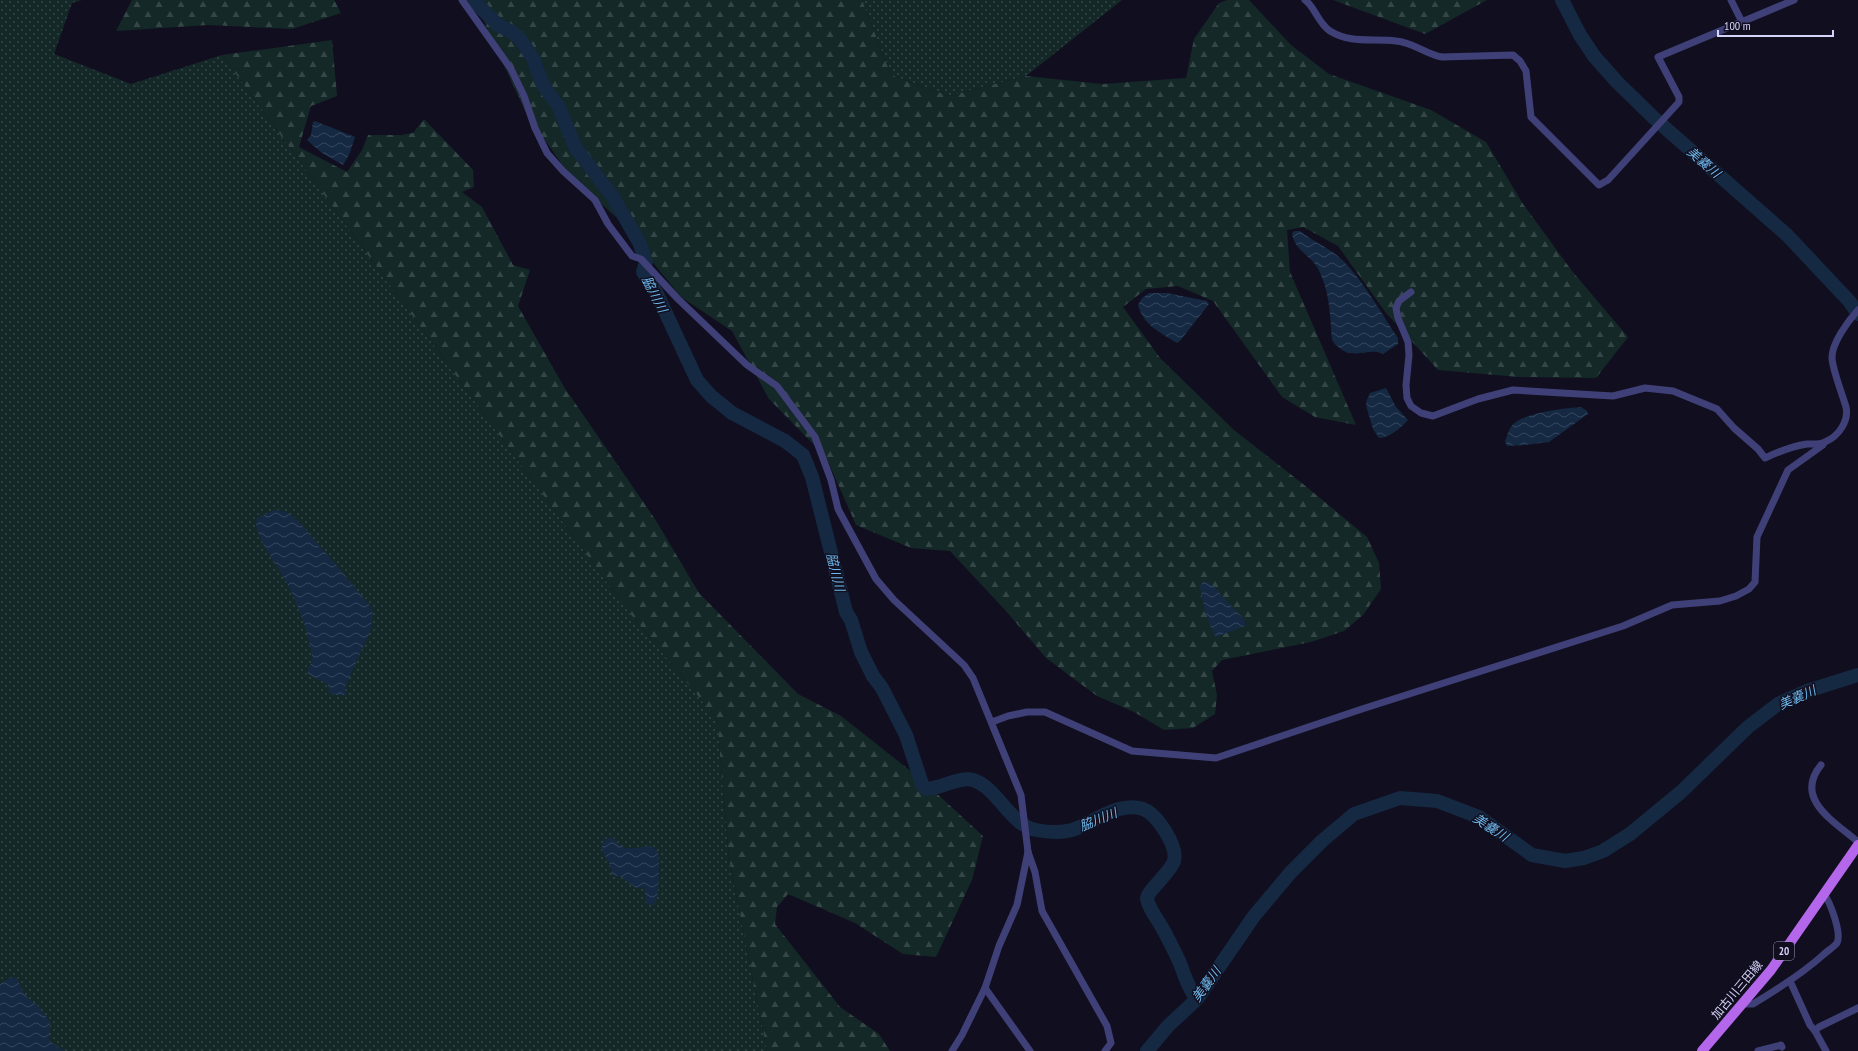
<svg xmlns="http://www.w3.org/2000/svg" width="1858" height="1051" font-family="'PT Sans Narrow','Noto Sans JP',sans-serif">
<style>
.grass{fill:url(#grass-dots)}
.forest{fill:url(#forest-firs)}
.water{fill:url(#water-waves)}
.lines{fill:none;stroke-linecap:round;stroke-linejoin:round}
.river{stroke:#152943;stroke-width:14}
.street{stroke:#404078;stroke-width:7}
.primary{stroke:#b567ec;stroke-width:10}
.labels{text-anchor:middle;stroke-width:3;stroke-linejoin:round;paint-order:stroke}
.shield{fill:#110f1f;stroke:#9b98b8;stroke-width:1}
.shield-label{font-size:11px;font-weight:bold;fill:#d6d3fa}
.street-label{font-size:12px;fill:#d6d3fa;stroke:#110f1f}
.water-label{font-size:13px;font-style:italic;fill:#6eb8ed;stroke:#110f1f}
</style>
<defs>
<pattern id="grass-dots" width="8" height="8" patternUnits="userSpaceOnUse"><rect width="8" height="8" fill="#132827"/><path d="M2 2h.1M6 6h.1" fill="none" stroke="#354647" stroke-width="1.8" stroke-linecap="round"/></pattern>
<pattern id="forest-firs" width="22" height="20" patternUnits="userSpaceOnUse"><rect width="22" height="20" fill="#132827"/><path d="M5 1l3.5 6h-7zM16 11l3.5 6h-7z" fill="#354647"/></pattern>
<pattern id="water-waves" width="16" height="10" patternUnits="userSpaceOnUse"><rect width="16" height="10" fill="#152943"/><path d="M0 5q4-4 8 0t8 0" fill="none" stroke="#36475f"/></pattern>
</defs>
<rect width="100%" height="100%" fill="#110f1f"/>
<g class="grass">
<polygon points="0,0 82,0 72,3 54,54 131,84 222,55 628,611 717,719 729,858 767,1051 0,1051"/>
<polygon points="862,0 1122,0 1026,76 949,96 891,75"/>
</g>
<g class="forest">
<polygon points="132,0 334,0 341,13 292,29 208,25 116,31"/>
<polygon points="474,0 862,0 891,75 949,96 1026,76 1102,84 1186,78 1194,39 1219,3 1227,0 1249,0 1291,45 1329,74 1431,110 1486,142 1523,204 1572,271 1628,337 1596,378 1519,377 1438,370 1386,313 1338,246 1303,227 1287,230 1290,272 1356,425 1315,417 1282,397 1213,301 1178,286 1146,289 1123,307 1160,358 1234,430 1303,484 1367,537 1379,563 1381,589 1363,615 1344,631 1311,642 1222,660 1212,671 1217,695 1215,714 1193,728 1164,730 1134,712 1097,696 1046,658 1006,611 950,551 911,548 856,525 826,457 769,399 732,331 681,297 616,217 570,176 525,111"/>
<polygon points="1333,0 1487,0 1425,34"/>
<polygon points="332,40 337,96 311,106 299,147 347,172 362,150 368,135 401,135 413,133 424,119 473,170 474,187 462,192 482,207 513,265 530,270 518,306 564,387 655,519 699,593 798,694 841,716 922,780 983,836 972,880 936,957 903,954 855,923 788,894 777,907 775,924 840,1007 879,1034 890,1051 767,1051 729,858 717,719 628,611 222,55"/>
</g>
<g class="water">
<polygon points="315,121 355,137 349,155 343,165 322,153 307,140 311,135 313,122"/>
<path d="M1295,231h5c11,9 23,14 34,22 25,19 46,59 64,85v6l-15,10c-15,-8 -33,11 -51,-14 -2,-25 -2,-50 -15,-73 -8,-13 -23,-17 -25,-34z"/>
<path d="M1149,293h18l40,8 2,3 -29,37 -3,2c-16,-10 -34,-18 -39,-38l4,-7z"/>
<path d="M1386,388l10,19 12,13c-7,8 -19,18 -29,18l-6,-9 -6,-20 -1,-7 4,-9z"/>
<path d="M1581,407l6,4 1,3 -39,28 -24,3 -18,1 -2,-5c2,-4 3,-10 6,-14 9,-14 54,-19 70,-20z"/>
<path d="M274,510c23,0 35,26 49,40 17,18 32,38 48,57l2,7 -3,18 -25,55 1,8h-10l-7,-2 -1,-9 -19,-9 -2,-3 5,-11v-5c-3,-20 -10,-40 -18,-58 -4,-9 -8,-17 -13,-25 -7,-13 -29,-40 -24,-55z"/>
<path d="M1204,581l5,2 5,4 28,30 3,4v5l-29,11c-9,-15 -13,-34 -16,-51z"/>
<path d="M607,838h7c7,15 22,10 35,8l9,5c1,8 2,46 -3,52 -1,2 -3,2 -5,2l-4,-3 -2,-15 -8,1 -16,-12 -9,-1c0,-3 0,-7 -1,-10 -4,-11 -14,-15 -3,-27z"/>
<polygon points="11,977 17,979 25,995 40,1008 50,1022 50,1032 49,1041 65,1051 0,1051 0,984"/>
</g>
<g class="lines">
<g class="river">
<path d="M473,0l25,25 14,7 9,8 13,20 3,10 6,15 16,22 16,40 38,50 26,45 7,20 -3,10 13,20 41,88 14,16 21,17 53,28 18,14 9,22 34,135 5,8 10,32 12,24 9,12 24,47 16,49 4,5c14,0 34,-13 47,-9 24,7 37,45 63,50 11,2 25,3 36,0 22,-7 45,-29 71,-21 14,5 35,37 31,52 -4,12 -28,31 -27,38 2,9 8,17 13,25 7,12 13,24 19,37 6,14 8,26 18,38"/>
<polyline points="1562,0 1580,35 1594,56 1617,82 1654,118 1787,235 1850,302 1858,314"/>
<polyline points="1147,1051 1168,1026 1197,999 1254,916 1291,872 1322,841 1354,814 1400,798 1437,801 1479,817 1532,855 1565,861 1584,858 1603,851 1630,834 1681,792 1748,727 1778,704 1807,691 1858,675"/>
</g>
<g class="street">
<polyline points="462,0 511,69 524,96 535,128 547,153 563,171 595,200 608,224 632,256 641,259 678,299 747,365 777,386 815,437 831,480 838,509 876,579 894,600 964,665 973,678 1021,795 1028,852 1035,872 1042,911 1107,1026 1111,1043 1105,1051"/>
<path d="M1305,0c10,7 13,23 25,31 21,13 42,7 66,10 17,1 29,13 46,16l71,-2 7,6 6,10 5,46 68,68 9,-5 71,-78v-5l-21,-40 136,-57"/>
<polyline points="1731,0 1742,22"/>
<path d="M1411,292l-12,9 -3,7 2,10 10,24 1,13 -3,30 1,13 4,8 10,7 12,3 45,-17 35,-9 100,6 32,-8 28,3 44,18 17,19 24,21 7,9c13,-6 27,-12 42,-14 5,0 13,1 18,-2 14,-6 24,-21 21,-35 -4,-14 -12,-33 -14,-48 -1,-15 16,-38 26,-49"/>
<polyline points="992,722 1008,716 1027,712 1045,712 1132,751 1216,758 1362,709 1623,626 1672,605 1720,601 1736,596 1749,589 1755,582 1757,537 1788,470 1823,445 1823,443"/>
<path d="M1821,765c-28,34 14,57 37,77"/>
<polyline points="1790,981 1810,1025 1815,1031 1826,1051"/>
<polyline points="985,988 1030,1051"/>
<path d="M1743,1004h10c25,-15 49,-30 70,-49 4,-4 11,-8 14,-12 5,-10 -7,-41 -13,-49"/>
<polyline points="1815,1031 1819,1027 1858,1008"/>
<polyline points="952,1051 962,1035 985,988 999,946 1017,905 1028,852"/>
<polyline points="1758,1051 1781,1045 1782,1047"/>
</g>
<polyline class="primary" points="1702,1051 1771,970 1858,845"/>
</g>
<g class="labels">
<rect class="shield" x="1774" y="942" width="20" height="18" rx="3"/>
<g class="shield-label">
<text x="1784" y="955">20</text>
</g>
<g class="street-label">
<text transform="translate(1737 990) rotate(-50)" y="4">加古川三田線</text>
</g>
<g class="water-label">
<text transform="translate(1704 162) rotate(41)" y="5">美嚢川</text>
<text transform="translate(655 294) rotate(63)" y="5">脇川川</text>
<text transform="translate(836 572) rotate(76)" y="5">脇川川</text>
<text transform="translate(1797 697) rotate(-24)" y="5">美嚢川</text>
<text transform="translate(1098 819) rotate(-22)" y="5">脇川川</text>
<text transform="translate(1491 827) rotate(33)" y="5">美嚢川</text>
<text transform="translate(1206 984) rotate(-54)" y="5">美嚢川</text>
</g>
</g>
<path d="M1718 30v6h115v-6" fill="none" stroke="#d6d3fa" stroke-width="2"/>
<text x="1724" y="30" font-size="12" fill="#d6d3fa" stroke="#110f1f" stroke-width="3" paint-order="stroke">100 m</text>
</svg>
